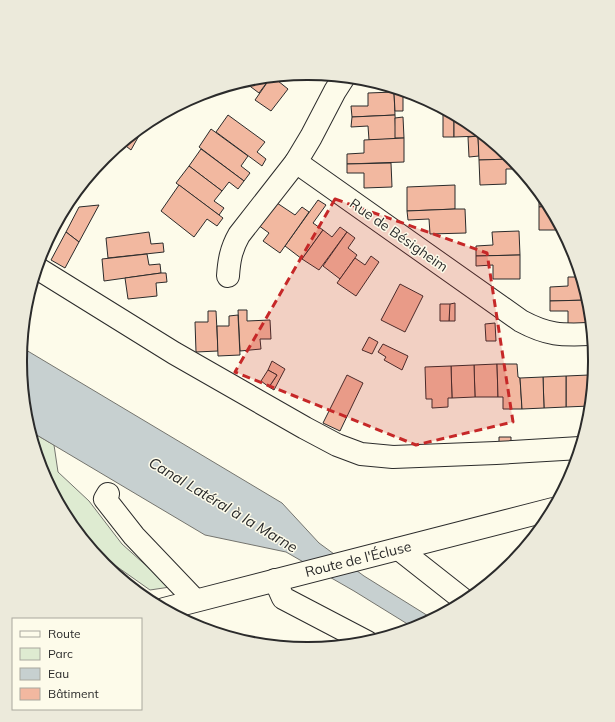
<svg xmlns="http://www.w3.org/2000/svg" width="615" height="722" font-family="Mulish,sans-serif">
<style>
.green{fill:#deebd1;stroke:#74746e}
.water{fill:#c7d0d0;stroke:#74746e}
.building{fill:#f2b8a0;stroke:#2b2b2b}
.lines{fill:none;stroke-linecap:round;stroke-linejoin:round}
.minor-casing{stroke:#2b2b2b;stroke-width:24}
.major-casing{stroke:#2b2b2b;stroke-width:24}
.minor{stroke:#fdfbea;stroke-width:22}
.major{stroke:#fdfbea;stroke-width:22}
.marked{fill:#c62828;fill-opacity:0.2;stroke:#c62828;stroke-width:3;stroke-dasharray:8 5;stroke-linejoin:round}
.labels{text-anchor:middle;stroke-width:3;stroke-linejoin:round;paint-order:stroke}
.street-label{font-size:14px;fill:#2b2b2b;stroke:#fdfbea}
.water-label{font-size:15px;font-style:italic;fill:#2b2b2b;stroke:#fdfbea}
.rim{fill:none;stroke:#2b2b2b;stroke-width:2}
</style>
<rect width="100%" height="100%" fill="#fdfbea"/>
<polygon class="green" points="30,431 54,445 58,472 89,501 122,544 170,587 150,590 92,549 68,521 42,471"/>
<path class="water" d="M21,347l261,156 37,40 45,33 69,43 -19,9 -60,-37 -68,-39 -81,-17 -175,-104c-8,-24 -11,-59 -9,-84z"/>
<g class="building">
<polygon points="281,76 278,81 288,89 271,111 255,100 271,77"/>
<polygon points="271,77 259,93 243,81 252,79"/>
<polygon points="394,92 395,115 352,117 351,106 368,106 368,93"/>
<polygon points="394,93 403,93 403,111 395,111"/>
<polygon points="451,113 454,115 454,137 443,137 443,114"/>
<polygon points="228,115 265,142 257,152 266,159 262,166 216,132"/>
<polygon points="395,115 396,139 369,140 368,126 351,127 352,117"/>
<polygon points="454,115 467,122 481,133 481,136 454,137"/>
<polygon points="403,117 404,138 395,138 395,118"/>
<polygon points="211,129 248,156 241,166 250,173 244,181 199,147"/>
<polygon points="138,130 141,132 131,150 122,143"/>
<polygon points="478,136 479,156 469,157 468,137"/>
<polygon points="478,136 484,136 512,159 479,160"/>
<polygon points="404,138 404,162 347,164 347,154 364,153 364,140"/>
<polygon points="201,149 244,181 238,189 229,182 222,191 189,166"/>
<polygon points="512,159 520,169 506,169 506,184 480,185 479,160"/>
<polygon points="391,163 392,187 364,188 364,173 347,173 347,164"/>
<polygon points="189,166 222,191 214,201 224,208 219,215 176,183"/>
<polygon points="179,185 223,218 217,226 207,219 194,237 161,211"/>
<polygon points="455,185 455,209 407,211 407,187"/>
<polygon points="539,192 547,201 549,206 539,207"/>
<polygon points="318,200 326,205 313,223 323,230 302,259 285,246"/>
<polygon points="277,203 295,215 302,207 309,212 280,253 263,241 269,233 258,225"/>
<polygon points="99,205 79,242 66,232 79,207"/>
<polygon points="549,206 562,230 539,230 539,207"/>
<polygon points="455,209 465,209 466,233 430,234 429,219 408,220 407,211"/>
<polygon points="340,227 347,232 319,270 302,259 323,230 332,237"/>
<polygon points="519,231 520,255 476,256 476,246 493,245 492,232"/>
<polygon points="66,232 79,242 65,268 51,260"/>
<polygon points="149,232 151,244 163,243 164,252 108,258 106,238"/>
<polygon points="347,232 355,238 348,248 357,255 340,279 323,266"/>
<polygon points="147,254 149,265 160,264 161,273 104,281 102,259"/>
<polygon points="520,255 520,279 493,279 493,265 476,266 476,256"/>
<polygon points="371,256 379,262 356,296 337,283 355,258 365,265"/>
<polygon points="161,273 166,273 167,282 156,283 157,296 128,299 125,278"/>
<polygon points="568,277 581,277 588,300 550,301 550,287 568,286"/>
<polygon points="400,284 423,296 405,332 381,320"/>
<polygon points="588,300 591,323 568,324 568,311 550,311 550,301"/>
<polygon points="455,303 455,321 449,321 449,305 450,304"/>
<polygon points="440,304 450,304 449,321 440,321"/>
<polygon points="238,310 247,310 247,321 270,320 271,339 260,339 261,349 240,351"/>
<polygon points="208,311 216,311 218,351 196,352 195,322 208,322"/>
<polygon points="238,315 240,355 218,356 217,326 229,326 229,316"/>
<polygon points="495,323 496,341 486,341 485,324"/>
<polygon points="369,337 378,342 372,354 362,350"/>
<polygon points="383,344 408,356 402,370 384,360 386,357 378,352"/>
<polygon points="272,361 285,369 274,390 269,387 277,375 268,370"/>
<polygon points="497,364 498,397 475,397 474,365"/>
<polygon points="497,364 517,364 518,377 520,378 522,409 503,409 503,397 498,397"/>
<polygon points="474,365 475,397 452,398 451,366"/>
<polygon points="451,366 452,398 448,398 448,407 432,408 432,399 426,399 425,367"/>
<polygon points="268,370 277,375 269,387 261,381"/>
<polygon points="347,375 363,383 340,431 323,423"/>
<polygon points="589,375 594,375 591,406 590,406"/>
<polygon points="589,375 590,406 566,407 566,376"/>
<polygon points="566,376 566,407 544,408 543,377"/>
<polygon points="543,377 544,408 522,409 520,378"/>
<polygon points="499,437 511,437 511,447 499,448"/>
</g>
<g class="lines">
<defs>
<g id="minor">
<path d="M344,77l-9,14 -24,46 -15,25 225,159c28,15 41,14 71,13"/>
<polyline points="37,268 174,353 305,428 337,445 361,454 393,457 496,453 580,448"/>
<path d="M228,276c1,-15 3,-27 11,-41l57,-73"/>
<polyline points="108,494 105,499 134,536 195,600"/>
<polyline points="399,549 465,601"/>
<polyline points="275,580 283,598 367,642"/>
</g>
<polyline id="major" points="164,609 553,509"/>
</defs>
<use href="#minor" class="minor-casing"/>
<use href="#major" class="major-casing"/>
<use href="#minor" class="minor"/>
<use href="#major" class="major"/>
</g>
<path class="marked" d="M335,199l152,54 26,169 -97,23 -181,-73z"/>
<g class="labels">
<g class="street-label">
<text transform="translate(399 235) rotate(35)" y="5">Rue de Bésigheim</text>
<text transform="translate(358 559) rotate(-14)" y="5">Route de l'Écluse</text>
</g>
<g class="water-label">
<text transform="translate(223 505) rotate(31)" y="5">Canal Latéral à la Marne</text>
</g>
</g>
<path d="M0 0H615V722H0ZM307 80H308A280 280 0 0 1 588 360V362A280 280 0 0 1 308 642H307A280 280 0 0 1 27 362V360A280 280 0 0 1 307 80Z" fill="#eceadb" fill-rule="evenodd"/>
<path class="rim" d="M307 80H308A280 280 0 0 1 588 360V362A280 280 0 0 1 308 642H307A280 280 0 0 1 27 362V360A280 280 0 0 1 307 80Z"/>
<rect x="12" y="618" width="130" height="92" fill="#fdfbea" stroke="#a9a89e"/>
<rect x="20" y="631" width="20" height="6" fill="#fdfbea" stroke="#a9a89e"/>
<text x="48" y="638" font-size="12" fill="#2b2b2b">Route</text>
<rect x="20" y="648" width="20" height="12" fill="#deebd1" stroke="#a9a89e"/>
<text x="48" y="658" font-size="12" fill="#2b2b2b">Parc</text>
<rect x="20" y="668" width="20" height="12" fill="#c7d0d0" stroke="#a9a89e"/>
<text x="48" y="678" font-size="12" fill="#2b2b2b">Eau</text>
<rect x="20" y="688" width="20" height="12" fill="#f2b8a0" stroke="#a9a89e"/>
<text x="48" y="698" font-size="12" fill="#2b2b2b">Bâtiment</text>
</svg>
